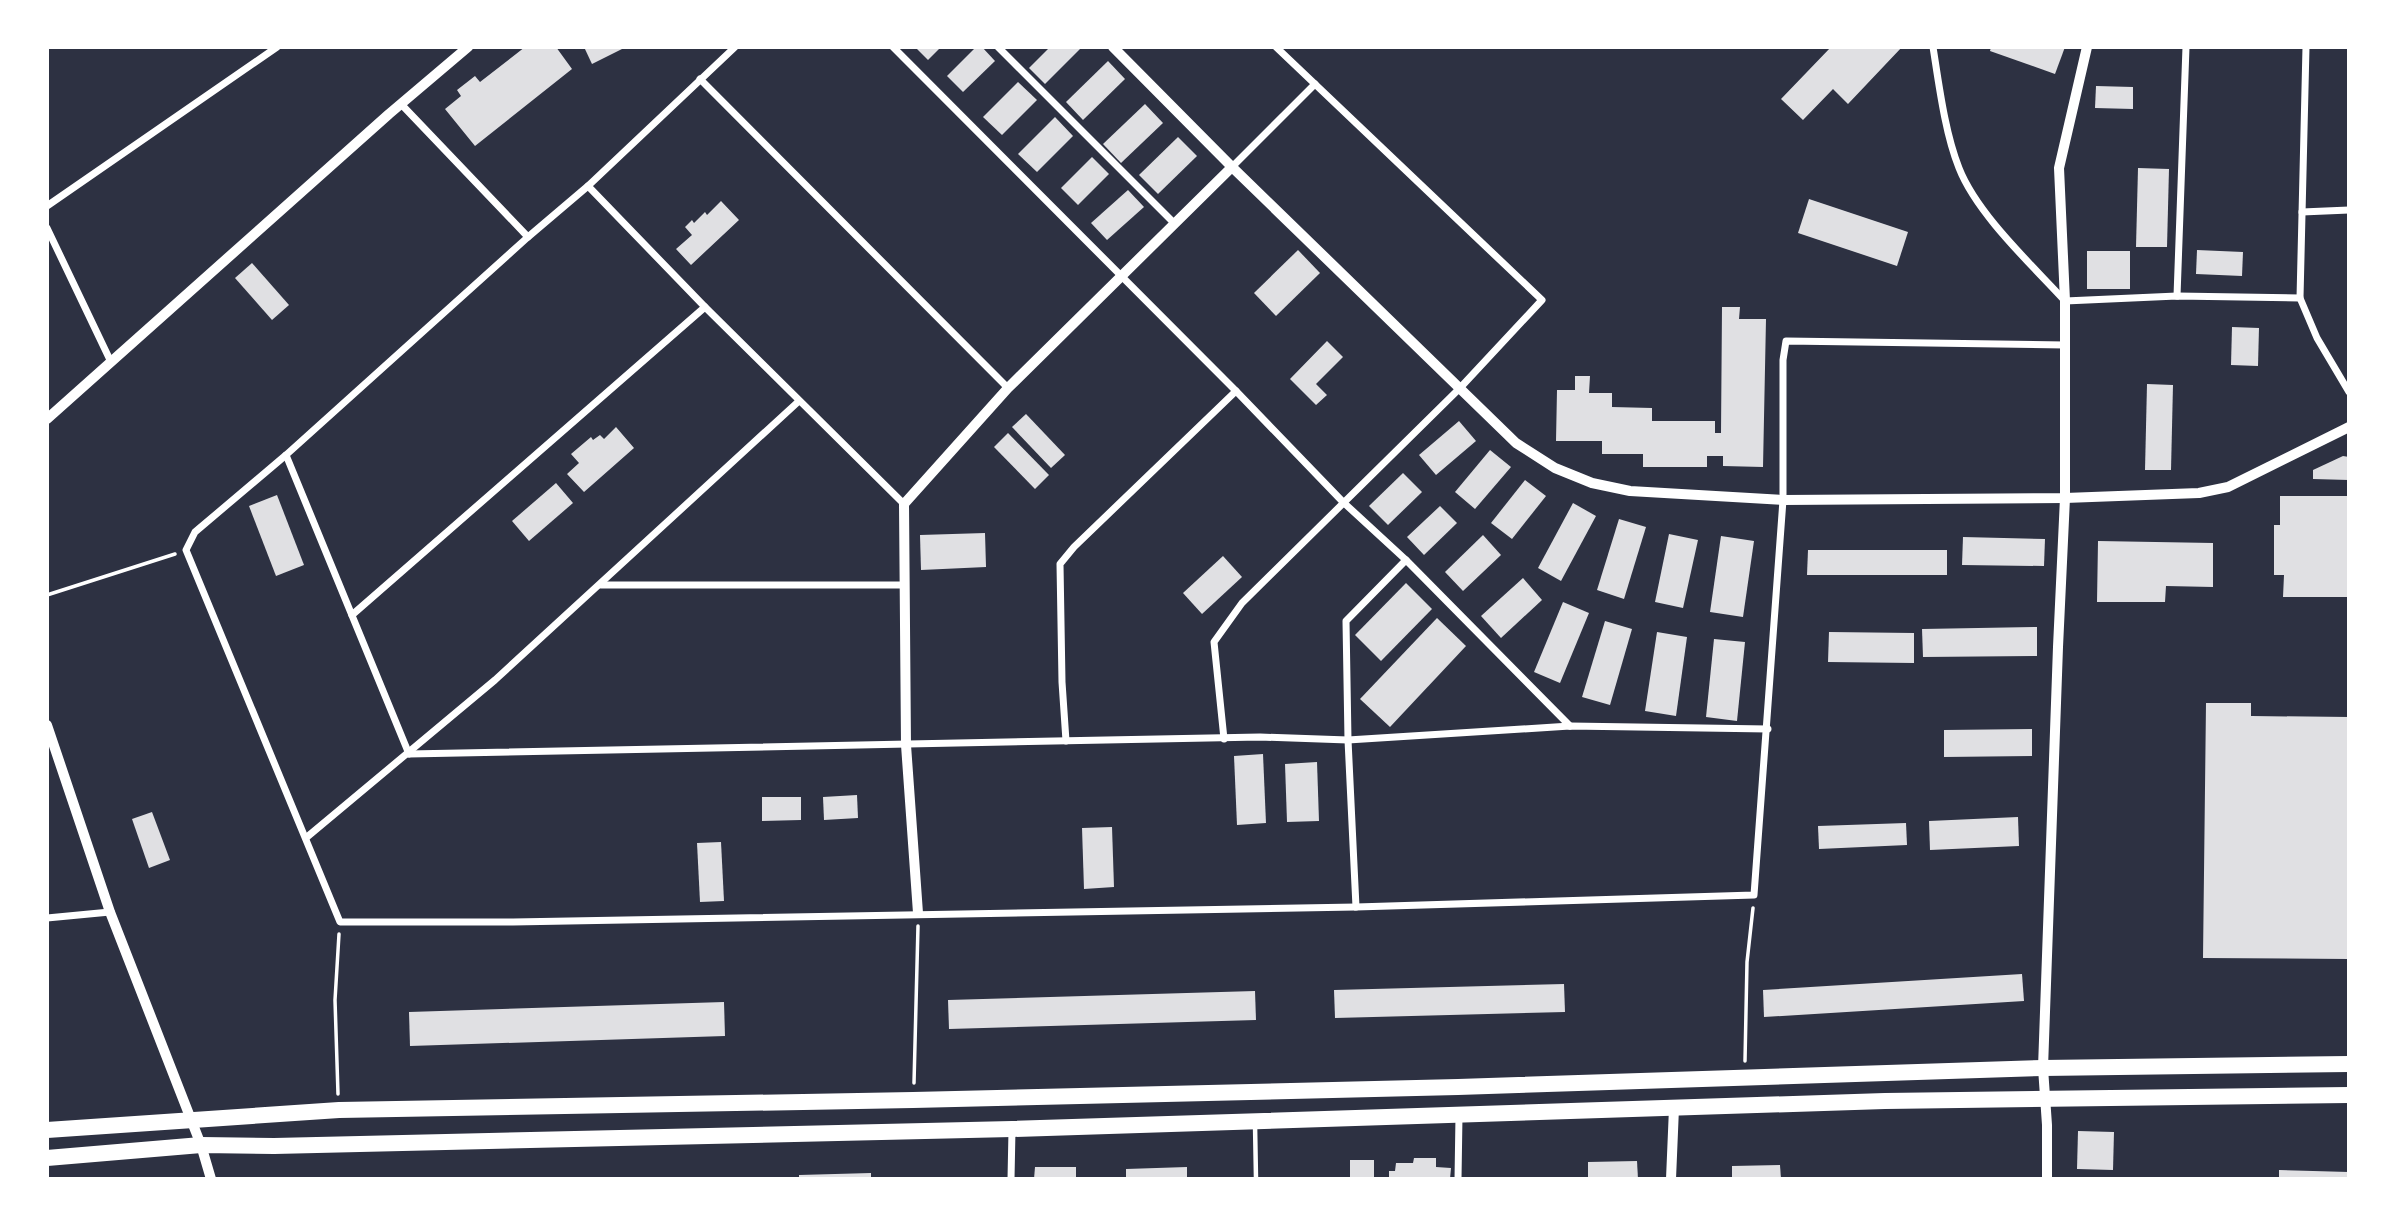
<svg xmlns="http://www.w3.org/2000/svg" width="2396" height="1226" font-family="'Asap Condensed',sans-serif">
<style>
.building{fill:#e0e0e3}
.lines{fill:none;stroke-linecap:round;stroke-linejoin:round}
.path{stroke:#fff;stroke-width:3.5}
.service{stroke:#fff;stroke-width:4.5}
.minor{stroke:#fff;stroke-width:7}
.tertiary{stroke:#fff;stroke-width:10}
.trunk{stroke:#fff;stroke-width:16}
</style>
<rect width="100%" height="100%" fill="#2d3142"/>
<g class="building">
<polygon points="525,47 556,47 572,69 475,146 445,109 461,96 457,90 475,76 480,82"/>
<polygon points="584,47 626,47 592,64"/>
<polygon points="915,47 941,47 928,60"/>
<polygon points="976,47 982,47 995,61 963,92 947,76"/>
<polygon points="1050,47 1082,47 1045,84 1029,68"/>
<polygon points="1831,47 1902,47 1848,104 1833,89 1803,120 1781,99"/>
<polygon points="1991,47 2065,47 2055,74 1990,51"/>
<polygon points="1108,61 1125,79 1083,120 1066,102"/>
<polygon points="1018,82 1037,100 1002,135 983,117"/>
<polygon points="2096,86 2133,87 2133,109 2095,108"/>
<polygon points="1145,104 1163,123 1121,163 1103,144"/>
<polygon points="1055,117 1073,136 1037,172 1018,154"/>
<polygon points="1178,137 1197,156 1158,194 1139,175"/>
<polygon points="1092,157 1109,174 1078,205 1061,188"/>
<polygon points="2138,168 2169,169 2167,247 2136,247"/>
<polygon points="1128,190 1144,207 1107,240 1091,223"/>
<polygon points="1809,199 1908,232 1897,266 1798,233"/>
<polygon points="721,201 739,220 691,265 676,249 692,235 685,227 692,220 694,223 705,212 707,215"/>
<polygon points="1298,250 1320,273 1276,316 1254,293"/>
<polygon points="2197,250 2243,252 2242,276 2196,274"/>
<rect x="2087" y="251" width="43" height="38"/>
<polygon points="252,263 289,305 272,320 235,278"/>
<polygon points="1722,307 1740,307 1739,319 1766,319 1763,467 1723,466 1723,456 1707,456 1707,467 1643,467 1643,454 1602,454 1602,441 1556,441 1557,390 1575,390 1575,376 1590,376 1589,393 1612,393 1612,407 1652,408 1652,421 1715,421 1715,433 1721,433"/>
<polygon points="2232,327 2259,328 2258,366 2231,365"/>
<polygon points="1327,341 1343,357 1316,384 1327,395 1316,405 1290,379"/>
<polygon points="2147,384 2173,385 2171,470 2145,470"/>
<polygon points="1026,414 1065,455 1051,468 1012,427"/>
<polygon points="1459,421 1476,441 1436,475 1419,455"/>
<polygon points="616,427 634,448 584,492 567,474 579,463 571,454 591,437 593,440 600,435 604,439"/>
<polygon points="1008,433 1049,475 1035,489 994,447"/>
<polygon points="1490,450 1511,467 1475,509 1455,492"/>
<polygon points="2343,456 2349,457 2349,480 2313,479 2313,470"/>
<polygon points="1403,473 1422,492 1388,525 1369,506"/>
<polygon points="1525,480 1546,496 1512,539 1491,523"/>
<polygon points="556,483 573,503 529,541 512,521"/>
<polygon points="277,495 304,565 276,576 249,506"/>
<polygon points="2280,496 2349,496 2349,597 2283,597 2284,575 2274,575 2274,525 2280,525"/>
<polygon points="1573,503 1596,516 1561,581 1538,568"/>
<polygon points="1440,506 1457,523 1424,555 1407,537"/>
<polygon points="1619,519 1646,527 1624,599 1597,590"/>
<polygon points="985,533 986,567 921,570 920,535"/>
<polygon points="1669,534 1698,540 1683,608 1655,602"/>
<polygon points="1483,535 1501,555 1463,591 1445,572"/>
<polygon points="1721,536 1754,541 1743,617 1710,612"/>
<polygon points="1963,537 2045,539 2044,566 1962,565"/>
<polygon points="2098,541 2213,543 2213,587 2166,586 2165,602 2097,602"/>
<polygon points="1808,550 1947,550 1947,575 1807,575"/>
<polygon points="1223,556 1242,577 1202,614 1183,593"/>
<polygon points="1523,578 1542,600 1501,638 1481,616"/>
<polygon points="1406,583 1432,609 1381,661 1355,635"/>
<polygon points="1563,602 1589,613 1560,683 1534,672"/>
<polygon points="1437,618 1466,646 1390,727 1360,699"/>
<polygon points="1605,621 1632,629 1610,705 1582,697"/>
<polygon points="2037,627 2037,656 1923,657 1922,629"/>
<polygon points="1657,632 1687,637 1676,716 1645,711"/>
<polygon points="1829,632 1914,633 1914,663 1828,662"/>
<polygon points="1714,639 1745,642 1737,721 1706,717"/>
<polygon points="2206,703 2251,703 2251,716 2349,717 2349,959 2203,958"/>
<polygon points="2032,729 2032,756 1944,757 1944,730"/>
<polygon points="1263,754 1266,823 1237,825 1234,756"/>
<polygon points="1317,762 1319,821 1287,822 1285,764"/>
<polygon points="857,795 858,818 824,820 823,797"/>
<polygon points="762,797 801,797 801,820 762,821"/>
<polygon points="152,812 170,860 149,868 132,819"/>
<polygon points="2018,817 2019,846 1930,850 1929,821"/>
<polygon points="1906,823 1907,845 1819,849 1818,826"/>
<polygon points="1112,827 1114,887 1084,889 1082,828"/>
<polygon points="721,842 724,901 700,902 697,843"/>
<polygon points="2022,974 2024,1001 1764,1017 1763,990"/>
<polygon points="1564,984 1565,1012 1335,1018 1334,990"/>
<polygon points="1255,991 1256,1020 949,1029 948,1000"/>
<polygon points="724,1002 725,1036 410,1046 409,1012"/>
<polygon points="2078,1131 2114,1132 2113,1170 2077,1169"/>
<polygon points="1414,1158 1436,1158 1436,1167 1451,1168 1450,1179 1389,1179 1389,1171 1395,1171 1396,1163 1413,1163"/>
<rect x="1350" y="1160" width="24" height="19"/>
<polygon points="1637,1161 1638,1179 1588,1179 1588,1162"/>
<polygon points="1780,1165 1781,1179 1732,1179 1732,1166"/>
<polygon points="1035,1167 1076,1167 1076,1179 1034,1179"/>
<polygon points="1187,1167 1187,1179 1126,1179 1126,1169"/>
<polygon points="2279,1170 2349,1172 2349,1179 2279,1179"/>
<polygon points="871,1173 871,1179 799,1179 799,1175"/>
</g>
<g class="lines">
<g class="path">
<polyline points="47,595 175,554"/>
<polyline points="1745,1061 1747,962 1753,908"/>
<polyline points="914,1083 918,926"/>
<polyline points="338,1094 335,1000 339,934"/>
</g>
<polyline class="service" points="1255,1124 1256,1179"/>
<g class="minor">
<polyline points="735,47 588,186 528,237 286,455 195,532 186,550 340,922 513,922 1356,907 1754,895 1783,500 1783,360 1786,341 2065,345"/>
<polyline points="893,47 1236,391 1343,502 1406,560 1570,726"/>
<polyline points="998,47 1174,223"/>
<path d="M1933,47c6,38 12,86 26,121 18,46 72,96 106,133l112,-5 123,2"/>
<polyline points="2306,47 2300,298 2317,338 2349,392"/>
<polyline points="700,79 1008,388"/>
<polyline points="401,104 528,237"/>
<polyline points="1232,167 1315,84"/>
<polyline points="588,186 705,307 904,504"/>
<polyline points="47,206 277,47"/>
<polyline points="2302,212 2349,210"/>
<polyline points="47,228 111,362"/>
<polyline points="2177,296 2186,47"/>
<polyline points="286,455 409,754"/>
<polyline points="601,585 903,585"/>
<polyline points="352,615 705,307"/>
<polyline points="1224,739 1214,642 1242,603 1460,388 1542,300 1276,47"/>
<polyline points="1066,741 1062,682 1060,564 1074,547 1236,391"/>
<polyline points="409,754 1260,737 1348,740 1570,726 1768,729"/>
<polyline points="307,837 495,680 799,401"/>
<polyline points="1356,907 1348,740 1346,621 1406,560"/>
<polyline points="47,918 110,912"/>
<polyline points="1011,1179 1012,1130"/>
<polyline points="1458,1179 1459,1116"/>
</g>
<g class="tertiary">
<polyline points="1113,47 1232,167 1516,443 1555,468 1592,483 1630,491 1783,500 2065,498 2199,493 2228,487 2349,427"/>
<polyline points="47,419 389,114 468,47"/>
<polyline points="47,725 110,912 201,1145 211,1179"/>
<polyline points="918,913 906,745 904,504 1008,388 1232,167"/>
<polyline points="1671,1179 1674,1108"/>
<polyline points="2047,1179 2047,1125 2043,1068 2058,647 2065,498 2065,301 2059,168 2087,47"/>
</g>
<g class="trunk">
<polyline points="47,1130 339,1110 913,1100 1458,1087 2043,1068 2349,1064"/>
<polyline points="47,1158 201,1145 274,1146 1012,1129 1885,1101 2349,1095"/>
</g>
</g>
<rect width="2396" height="1226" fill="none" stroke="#ffffff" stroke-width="98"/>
</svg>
